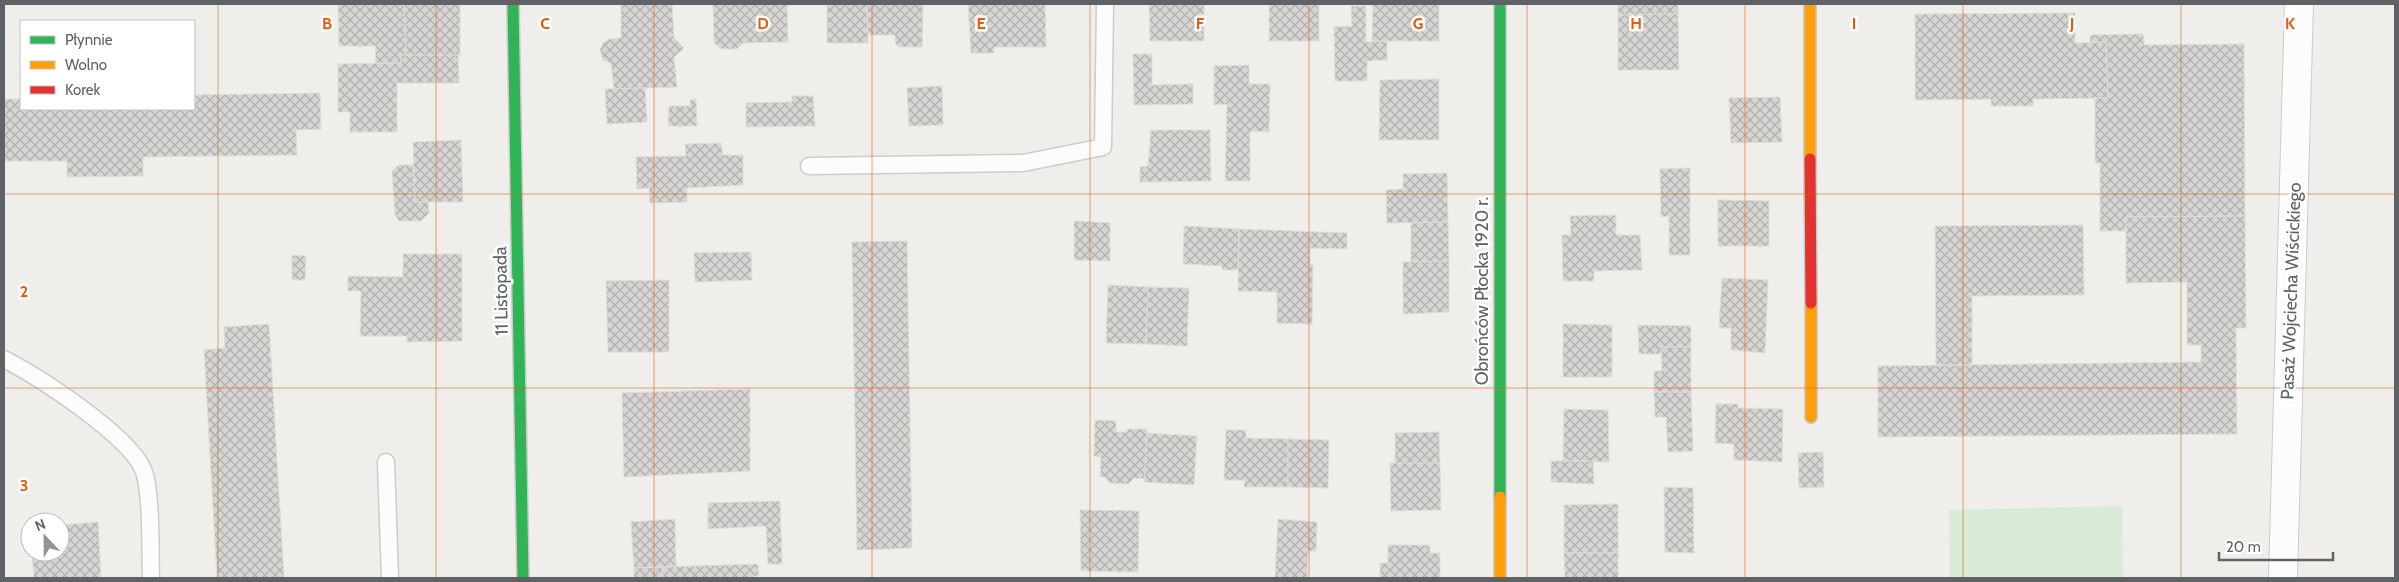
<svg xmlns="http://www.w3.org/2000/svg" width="2399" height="582" font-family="Cabin,sans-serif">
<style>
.pitch{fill:#d8ebd6}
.building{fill:url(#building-cross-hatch);stroke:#deddd9}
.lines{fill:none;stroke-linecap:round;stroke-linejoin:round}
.lane-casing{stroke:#cbcccc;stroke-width:19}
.street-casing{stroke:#cbcccc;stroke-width:30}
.fast-casing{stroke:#cacacb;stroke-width:14}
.slow-casing{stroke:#cacacb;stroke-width:14}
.jam-casing{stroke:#cacacb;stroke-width:14}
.lane{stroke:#fdfcfc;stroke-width:16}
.street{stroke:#fdfcfc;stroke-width:28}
.fast{stroke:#30b455;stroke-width:11}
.slow{stroke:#ff9f0a;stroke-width:11}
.jam{stroke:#e5322d;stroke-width:11}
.grid{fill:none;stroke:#e8590c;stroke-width:1;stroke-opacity:0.55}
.labels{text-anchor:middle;stroke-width:5;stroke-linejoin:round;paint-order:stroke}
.street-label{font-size:18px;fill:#5f6368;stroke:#fff}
.grid-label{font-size:16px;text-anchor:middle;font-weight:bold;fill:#e8590c;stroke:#fff;stroke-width:5;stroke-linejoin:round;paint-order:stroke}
</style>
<defs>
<pattern id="building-cross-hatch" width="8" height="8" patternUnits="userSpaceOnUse" patternTransform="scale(1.25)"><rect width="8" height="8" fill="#d6d5d3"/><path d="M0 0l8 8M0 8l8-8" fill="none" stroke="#b1b0af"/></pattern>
</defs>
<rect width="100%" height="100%" fill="#efeeea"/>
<polygon class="pitch" points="2122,506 2123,578 1950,578 1949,510"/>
<g class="building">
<polygon points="338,4 404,4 406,56 401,55 401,63 375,63 376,46 339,46"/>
<polygon points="404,4 460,4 460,55 406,56"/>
<polygon points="621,4 672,4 674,38 684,48 674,57 677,87 614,89 611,63 603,60 600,49 604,42 610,39 621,38"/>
<polygon points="713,4 787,4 788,42 743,43 737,49 722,49 714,43"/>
<polygon points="827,4 867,4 868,43 827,43"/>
<polygon points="867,4 923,4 922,47 899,47 895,43 895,35 868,35"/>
<polygon points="968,4 1045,4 1046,47 994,47 994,53 971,53"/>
<polygon points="1149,4 1204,4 1204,41 1150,41"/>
<rect x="1269" y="4" width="50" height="37"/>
<polygon points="1373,4 1439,4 1439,41 1372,41"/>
<polygon points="1618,4 1678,4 1678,14 1618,15"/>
<polygon points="1351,6 1366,6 1366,42 1387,41 1387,60 1367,61 1367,81 1335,81 1334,27 1352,26"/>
<polygon points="2075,13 2075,43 2106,42 2108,98 2033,99 2033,106 1991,106 1991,99 1915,100 1915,14"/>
<polygon points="1678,14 1679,70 1618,70 1618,15"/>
<polygon points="2143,34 2144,45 2244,44 2245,216 2126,217 2126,231 2100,231 2100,163 2095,163 2095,98 2108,98 2106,42 2090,42 2090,35"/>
<polygon points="1133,54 1152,54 1152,85 1193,84 1193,104 1134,105"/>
<polygon points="401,55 458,55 459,83 397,83 397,132 350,132 350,112 338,112 338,64 401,63"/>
<polygon points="1249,65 1249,84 1270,84 1269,132 1250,131 1250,181 1225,181 1227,104 1214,105 1214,66"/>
<polygon points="1439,79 1439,140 1379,140 1380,80"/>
<polygon points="942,86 943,125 909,126 907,88"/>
<polygon points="645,88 647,122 607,124 605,89"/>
<polygon points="320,93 321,129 296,130 297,155 143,157 143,176 67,177 67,161 4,161 4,99 21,99 21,109 144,110 194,109 194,95"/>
<polygon points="792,96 813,96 815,126 746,127 746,103 792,102"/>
<polygon points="1780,97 1782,142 1731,143 1729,98"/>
<polygon points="696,99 697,126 668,126 669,106 690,106 690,100"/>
<polygon points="1151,130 1210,130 1211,181 1140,182 1140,167 1148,166"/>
<polygon points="461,140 463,202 415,202 413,142"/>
<polygon points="721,143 723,155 743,155 743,185 687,188 687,202 650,203 649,188 637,189 636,157 686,156 685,144"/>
<polygon points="399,165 413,165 415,202 428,202 429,213 421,221 399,221 395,214 392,171"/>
<polygon points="1690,168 1690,255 1669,255 1669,216 1661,217 1660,169"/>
<polygon points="1447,173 1448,222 1387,223 1386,190 1403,189 1403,174"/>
<polygon points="1718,200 1769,201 1769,246 1718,246"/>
<polygon points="1616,215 1616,235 1640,235 1642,270 1594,271 1594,281 1563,281 1562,235 1571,235 1570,216"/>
<polygon points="2245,216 2246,328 2236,328 2237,434 1878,437 1878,366 2201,362 2201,345 2187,345 2187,282 2126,283 2126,217"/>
<polygon points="1074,221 1110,223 1110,261 1074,260"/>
<polygon points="1448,222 1449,261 1411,262 1411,223"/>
<polygon points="2083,225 2084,295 1972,296 1972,365 1936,365 1935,226"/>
<polygon points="1184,226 1239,229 1238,270 1222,270 1222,266 1183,264"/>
<polygon points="1239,229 1347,233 1347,249 1310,248 1310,264 1313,265 1312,324 1277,323 1277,292 1238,291"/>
<polygon points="907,241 912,548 857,550 852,242"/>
<polygon points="751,252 752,280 695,282 694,253"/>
<polygon points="403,254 462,254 462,341 407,342 407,336 360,336 361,291 348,291 348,276 403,277"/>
<polygon points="292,255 306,256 305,280 292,280"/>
<polygon points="1449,261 1449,312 1403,314 1403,262"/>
<polygon points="1722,278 1768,280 1765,353 1731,350 1731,328 1719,328"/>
<polygon points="669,280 669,352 608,352 606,281"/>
<polygon points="1108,285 1148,287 1146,344 1106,343"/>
<polygon points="1148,287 1189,288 1187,346 1146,344"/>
<polygon points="269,324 284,578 217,578 204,350 225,348 224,327"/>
<polygon points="1563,324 1612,325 1612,377 1563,377"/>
<polygon points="1638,325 1691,326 1691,347 1661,347 1661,354 1639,354"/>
<polygon points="1661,347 1691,347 1691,392 1654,392 1654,371 1662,371"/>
<polygon points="750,389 750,471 624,477 622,393"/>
<polygon points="1654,392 1691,392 1693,451 1668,452 1666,417 1655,417"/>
<polygon points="1716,404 1738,404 1738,408 1783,409 1782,462 1734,460 1734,444 1715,443"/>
<polygon points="1564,409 1608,410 1609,462 1563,461"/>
<polygon points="1095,420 1116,421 1116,432 1127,432 1127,429 1147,429 1145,479 1134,478 1128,484 1110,483 1105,477 1100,477 1101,457 1094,456"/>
<polygon points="1226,430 1246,430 1246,438 1288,439 1288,487 1244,487 1245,480 1224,480"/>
<polygon points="1439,432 1440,463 1395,464 1395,433"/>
<polygon points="1147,433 1197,436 1194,485 1144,482"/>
<polygon points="1288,439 1329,440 1328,488 1288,487"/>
<polygon points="1823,452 1824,487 1799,488 1798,453"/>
<polygon points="1551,461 1593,461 1594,484 1551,482"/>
<polygon points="1390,463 1440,463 1441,510 1391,511"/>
<polygon points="1664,487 1693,488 1694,553 1665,552"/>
<polygon points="780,501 782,564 768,564 766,526 708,529 708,503"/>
<polygon points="1618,504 1618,553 1564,553 1564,505"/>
<polygon points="1080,510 1139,511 1138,572 1081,571"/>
<polygon points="675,519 676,566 634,568 631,522"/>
<polygon points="1278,519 1317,522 1316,551 1308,551 1307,578 1275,578"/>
<polygon points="98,522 101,578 34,578 32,552 60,552 60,525"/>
<polygon points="1388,545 1430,545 1430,553 1440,553 1440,578 1380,578 1380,563 1388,563"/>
<polygon points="1564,553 1618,553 1618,578 1565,578"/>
<polygon points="758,564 759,576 753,576 753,578 663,578 662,567"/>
<polygon points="662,567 663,578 634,578 634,568"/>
</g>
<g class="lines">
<defs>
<g id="lane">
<polyline points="809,166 1023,163 1103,147 1105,4"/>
<path d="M4,359c35,18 123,75 139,110 9,22 7,82 8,109"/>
<polyline points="386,462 390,578"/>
</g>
<polyline id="street" points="2283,578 2299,4"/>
<g id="fast">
<polyline points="513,4 523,578"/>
<polyline points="1500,4 1500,497"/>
</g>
<g id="slow">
<polyline points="1810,4 1810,159"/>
<polyline points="1811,303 1811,417"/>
<polyline points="1500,497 1500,578"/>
</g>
<polyline id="jam" points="1810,159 1811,303"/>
</defs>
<use href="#lane" class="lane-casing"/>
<use href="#street" class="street-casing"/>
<use href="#fast" class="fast-casing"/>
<use href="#slow" class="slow-casing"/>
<use href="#jam" class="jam-casing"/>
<use href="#lane" class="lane"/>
<use href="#street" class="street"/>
<use href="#fast" class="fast"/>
<use href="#slow" class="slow"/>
<use href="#jam" class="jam"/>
</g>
<path class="grid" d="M218,4v574M436,4v574M654,4v574M872,4v574M1090,4v574M1309,4v574M1527,4v574M1745,4v574M1963,4v574M2181,4v574M4,194h2391M4,388h2391"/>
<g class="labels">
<g class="street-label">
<text transform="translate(501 291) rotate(-91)" y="6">11 Listopada</text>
<text transform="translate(1482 291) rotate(-90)" y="6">Obrońców Płocka 1920 r.</text>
<text transform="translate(2291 291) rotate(-88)" y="6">Pasaż Wojciecha Wiścickiego</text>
</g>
</g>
<g class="grid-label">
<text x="327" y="29">B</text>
<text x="545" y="29">C</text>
<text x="763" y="29">D</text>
<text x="981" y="29">E</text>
<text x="1200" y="29">F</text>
<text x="1418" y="29">G</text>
<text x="1636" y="29">H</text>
<text x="1854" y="29">I</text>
<text x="2072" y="29">J</text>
<text x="2290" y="29">K</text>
<text x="24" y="297">2</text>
<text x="24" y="491">3</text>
</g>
<rect width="2399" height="582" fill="none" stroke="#5f6368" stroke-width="10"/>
<rect x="20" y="20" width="175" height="90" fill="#ffffff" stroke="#bfc1c3"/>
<rect x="30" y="36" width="25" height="8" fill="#30b455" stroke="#bfc1c3"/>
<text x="65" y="45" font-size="15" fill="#5f6368">Płynnie</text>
<rect x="30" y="61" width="25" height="8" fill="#ff9f0a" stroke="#bfc1c3"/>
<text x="65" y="70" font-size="15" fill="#5f6368">Wolno</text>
<rect x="30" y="86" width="25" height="8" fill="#e5322d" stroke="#bfc1c3"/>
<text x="65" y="95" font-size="15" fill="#5f6368">Korek</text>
<g transform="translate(45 537) rotate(338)"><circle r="24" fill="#ffffff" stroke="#bfc1c3"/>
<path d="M0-4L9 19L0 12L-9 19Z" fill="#919496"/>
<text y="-8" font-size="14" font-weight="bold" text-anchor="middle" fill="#5f6368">N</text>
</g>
<path d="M2219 552v8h114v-8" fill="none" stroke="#5f6368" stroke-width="2.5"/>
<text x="2226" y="552" font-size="15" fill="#5f6368" stroke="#ffffff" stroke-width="4" paint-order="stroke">20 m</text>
</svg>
